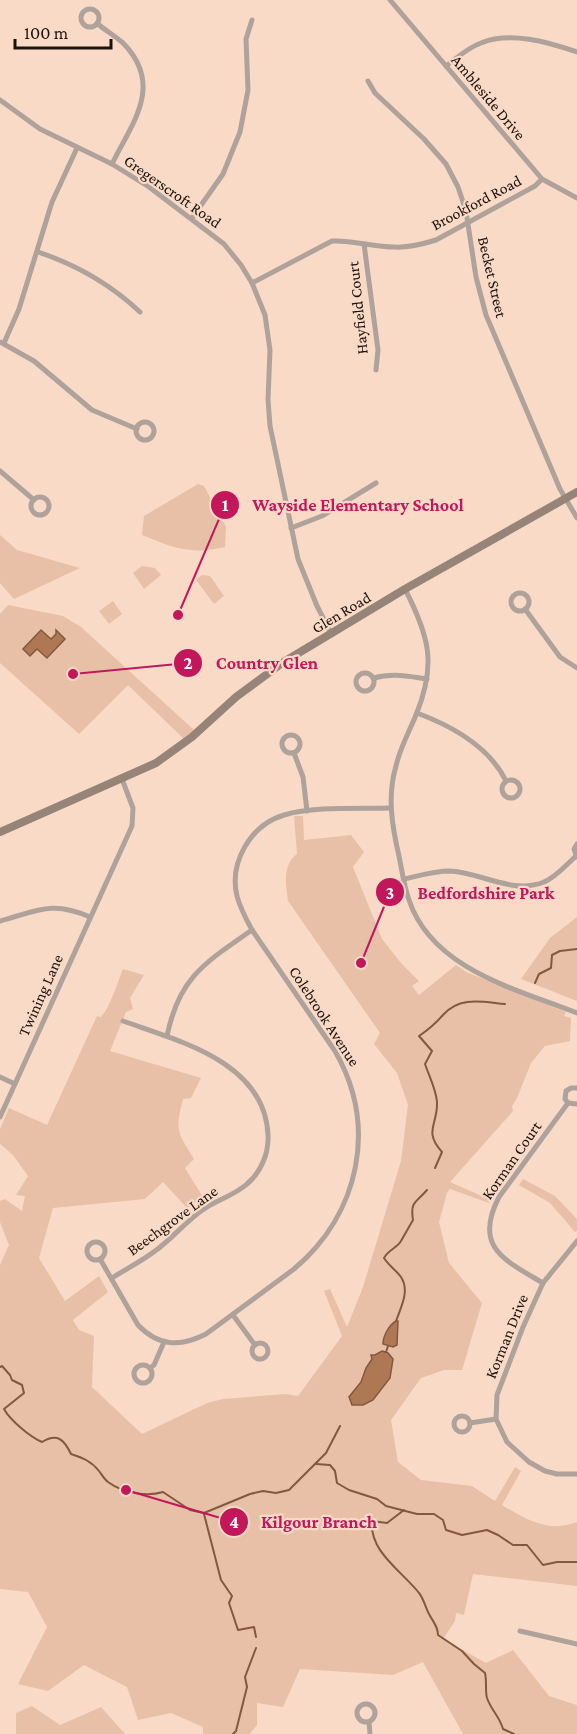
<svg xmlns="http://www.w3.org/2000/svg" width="577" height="1734" font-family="'Crimson Pro',serif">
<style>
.green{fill:#e8c0a7}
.water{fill:#ae7854;stroke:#82593e;stroke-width:1.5}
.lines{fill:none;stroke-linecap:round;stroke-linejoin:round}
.stream{stroke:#82593e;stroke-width:2}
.minor{stroke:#afa29a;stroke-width:5}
.secondary{stroke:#978478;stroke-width:8}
.labels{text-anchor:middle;stroke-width:4.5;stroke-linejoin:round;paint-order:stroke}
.street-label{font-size:16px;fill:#1c120b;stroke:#f8dac7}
.leader{fill:none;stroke:#c2185b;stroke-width:2}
.callout-dot{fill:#c2185b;stroke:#f8dac7;stroke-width:2}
.mark-label{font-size:18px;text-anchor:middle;font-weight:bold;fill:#fff}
.callout-label{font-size:18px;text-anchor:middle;font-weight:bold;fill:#c2185b;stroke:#f8dac7;stroke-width:4.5;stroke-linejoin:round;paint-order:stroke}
</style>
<rect width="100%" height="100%" fill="#f8dac7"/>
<g class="green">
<path d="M198,484l6,2 22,41 -1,20c-35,8 -51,1 -83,-12l2,-19z"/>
<polygon points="0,535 17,550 80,568 14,599 0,583"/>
<polygon points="142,566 155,568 161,575 144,589 133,573"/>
<polygon points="202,575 210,576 224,596 214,604 196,580"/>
<polygon points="113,601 122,614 109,624 99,611"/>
<polygon points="8,605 63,616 81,627 194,730 184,739 128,685 79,734 0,663 0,614"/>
<path d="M294,816h9l1,24 47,-5 13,17 -11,15 29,72 19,24 18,18 -7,5 7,9 37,-30 10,7 100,40 -2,4 7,2 -1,23 -25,5 -14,17 -14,35 -5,8 1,5 -63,71 41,18 -2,3 -39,-14 -3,4 -8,29 10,41 33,40 -20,67h-18l-23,8 -30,42 7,42 23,18 51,6 23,15 20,-34 6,4 -19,34c25,15 46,28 75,17v64l-104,-12 -9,41 -8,-2 -1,8 -12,18 43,24 27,-13 36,46 28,9v29h-114l-40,-72 -30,13 -93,-6 -17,38 -26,-4v22l-7,9h-47v-7l-32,-14 -33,7 -11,-33 -43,-22 -36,26 -30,-7 29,-57 -19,-35 -28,-3v-324l9,-20 -9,-23v-21l5,-2 17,12 3,-15 -9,-1 12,-19 -15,-21 -13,-11v-15l9,-21 38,17 50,-109 4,1c9,-10 16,-33 22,-48l21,6 -14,23 3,11 -7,3 -16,39 91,27 -10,20 -8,1c-8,32 -6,32 11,60l-9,9 18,29 -16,11 -24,-26 -18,17 -92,9 -14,50 26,43 34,-25 9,16 -35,28 6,10 15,6 -2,51 50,47 65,-31 16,-4 63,-5 12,2 44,-60 -18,-45 6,-2 17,38 16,-40 38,-126 7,-56 -11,-32 -23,-29 6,-11 -92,-132c-2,-16 -6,-36 9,-47z"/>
<polygon points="577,917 577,1001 521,979 550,938"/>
<polygon points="523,1179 555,1196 577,1219 577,1231 575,1232 550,1203 519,1185"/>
<polygon points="32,1706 60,1725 101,1707 125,1734 16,1734 16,1713"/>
</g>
<g class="water">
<polygon points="41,630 51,639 56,634 56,630 65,639 47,658 37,649 30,656 23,649"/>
<path d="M396,1321h2l-1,24 -4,2 -10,-3c0,-8 6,-19 13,-23z"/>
<polygon points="382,1351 388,1353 393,1359 390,1378 373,1400 363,1405 352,1405 349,1397 361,1382 366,1368 372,1359 371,1355 375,1355"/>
</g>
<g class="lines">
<g class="stream">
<polyline points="535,983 539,974 551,968 552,955 560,951 577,949"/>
<path d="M435,1168l7,-16c-19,-21 -4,-27 -5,-50 -1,-13 -8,-26 -12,-38l7,-13 -13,-15c9,-6 17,-13 24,-21 17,-19 39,-13 62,-11"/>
<path d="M396,1321c5,-14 14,-30 5,-44 -5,-7 -12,-11 -17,-19 4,-8 13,-10 17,-17 4,-7 8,-14 12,-21 -3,-19 3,-17 14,-30"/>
<polyline points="386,1352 388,1346"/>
<path d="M0,1367l2,-1 8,9 2,5 10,5 2,8 -20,16c6,11 26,28 38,33 15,-9 22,-3 29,12 12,4 20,7 28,17 3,4 6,9 9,11 15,11 39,15 55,10l27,18 14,3 46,-19 13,-3 13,2 13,-3 37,-37 14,-27"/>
<polyline points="316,1464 330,1465 335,1471 337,1483 349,1490 377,1499 386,1506 417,1514 434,1514 443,1520 446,1530 462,1535 487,1530 498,1535 513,1545 527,1545 543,1565 557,1562 577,1562"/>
<path d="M404,1510l-17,13 -15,-2c-3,31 31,51 47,72 5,6 6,14 10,21 4,8 9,12 9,21l24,16 12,13 11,9c2,8 0,18 2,25 4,12 13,19 16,31l11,5"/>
<polyline points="204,1514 221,1580 232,1596 229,1603 238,1630 254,1627 256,1637"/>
<polyline points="233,1734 236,1731 247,1687 245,1677 256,1648"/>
</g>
<g class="minor">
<polyline points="390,0 542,179 577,198"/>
<circle cx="90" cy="18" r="9"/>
<path d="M98,24c8,7 19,13 26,20 40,42 8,79 -12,120"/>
<path d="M446,66c11,-8 21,-18 35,-23 29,-12 67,-1 96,9"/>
<polyline points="368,81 375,93 424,139 446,164 458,187 466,211 476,277 486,315 560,489 577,518"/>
<polyline points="0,100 40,129 112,164 149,187 224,244 241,265 252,283 265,315 270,350 268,400 270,426 298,559 317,606 331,633"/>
<polyline points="192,218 223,174 240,132 248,90 246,39 252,20"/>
<polyline points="364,244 378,350 376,370"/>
<path d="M38,252c39,13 72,32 102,60"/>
<path d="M252,283l80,-42c21,-1 41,6 62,6 14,1 29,-3 42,-7l99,-54 7,-7"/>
<polyline points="0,342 34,361 92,410 137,429"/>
<polyline points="4,343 19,309 52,202 77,148"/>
<circle cx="145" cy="431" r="9"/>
<polyline points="0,471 34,500"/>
<circle cx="40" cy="506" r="9"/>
<polyline points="291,528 322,516 376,483"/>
<path d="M405,589c24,47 32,75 11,126 -7,17 -16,33 -20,51 -9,30 -4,60 3,90 3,15 5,30 10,44 23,69 107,89 168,113"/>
<circle cx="520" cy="602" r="9"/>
<polyline points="525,609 560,657 577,668"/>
<circle cx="365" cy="682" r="9"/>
<path d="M374,678c17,-5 35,-2 53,1"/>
<path d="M417,713c35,13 72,33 89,68"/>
<circle cx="291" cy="744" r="9"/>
<polyline points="294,753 303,777 307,811"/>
<circle cx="511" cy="789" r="9"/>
<polyline points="577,844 574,849 577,857"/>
<path d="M404,879c14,-3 30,-8 45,-8 32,1 63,24 95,11 12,-5 22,-17 32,-26"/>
<path d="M0,921c37,-10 52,-21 90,-4"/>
<path d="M167,1036c12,-59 39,-74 85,-106"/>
<polyline points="0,1077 15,1084"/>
<polyline points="568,1103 565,1099 566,1091 571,1088 577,1088"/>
<polyline points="568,1103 577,1104"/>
<polyline points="0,1117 132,826 133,808 122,779"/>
<polyline points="577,1241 543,1283 523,1327 497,1395 496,1419 507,1442 529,1462 545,1471 557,1474 577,1474"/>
<circle cx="96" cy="1251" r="9"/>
<path d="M100,1259l38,66c21,22 43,22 68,9l88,-65c66,-56 84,-143 41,-218l-83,-121c-6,-11 -12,-22 -15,-34 -8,-33 13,-71 47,-81 30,-9 75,-6 107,-7"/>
<path d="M112,1278c14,-9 30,-17 43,-27 17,-12 31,-30 49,-42 13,-9 31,-14 43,-25 14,-12 22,-31 21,-49 -3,-73 -89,-94 -145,-114"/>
<path d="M543,1283c-39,-23 -70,-36 -44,-86l69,-94"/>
<polyline points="233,1315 255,1345"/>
<circle cx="260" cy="1351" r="8"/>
<circle cx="143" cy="1374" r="9"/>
<polyline points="150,1368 154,1365 164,1342"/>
<circle cx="462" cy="1424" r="8"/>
<polyline points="470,1423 496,1419"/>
<polyline points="520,1631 577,1644"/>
<circle cx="366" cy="1713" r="9"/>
<polyline points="369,1722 370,1734"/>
</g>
<polyline class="secondary" points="0,832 156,763 192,737 236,697 282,663 405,589 577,492"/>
</g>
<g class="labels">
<g class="street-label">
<text transform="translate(489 97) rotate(50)" y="6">Ambleside Drive</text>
<text transform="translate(173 191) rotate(35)" y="6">Gregerscroft Road</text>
<text transform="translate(476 202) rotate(-28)" y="6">Brookford Road</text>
<text transform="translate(493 277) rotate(77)" y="6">Becket Street</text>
<text transform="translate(357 308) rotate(-96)" y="6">Hayfield Court</text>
<text transform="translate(341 612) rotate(-31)" y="6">Glen Road</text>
<text transform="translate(40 995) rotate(-66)" y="6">Twining Lane</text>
<text transform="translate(325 1016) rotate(57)" y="6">Colebrook Avenue</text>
<text transform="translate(511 1160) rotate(-55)" y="6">Korman Court</text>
<text transform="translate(172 1220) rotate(-36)" y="6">Beechgrove Lane</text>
<text transform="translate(506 1336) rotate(-68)" y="6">Korman Drive</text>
</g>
</g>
<path class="leader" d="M178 615L225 505M73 674L188 663M361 963L390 892M126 1490L234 1522"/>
<g class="callout-dot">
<circle cx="178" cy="615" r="6"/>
<circle cx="73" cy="674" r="6"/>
<circle cx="361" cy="963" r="6"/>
<circle cx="126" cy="1490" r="6"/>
<circle cx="225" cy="505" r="15"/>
<circle cx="188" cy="663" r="15"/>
<circle cx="390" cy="892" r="15"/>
<circle cx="234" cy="1522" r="15"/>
</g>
<g class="mark-label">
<text x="225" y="511">1</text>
<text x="188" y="669">2</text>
<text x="390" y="899">3</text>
<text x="234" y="1528">4</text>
</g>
<g class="callout-label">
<text x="358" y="511">Wayside Elementary School</text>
<text x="267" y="669">Country Glen</text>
<text x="486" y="899">Bedfordshire Park</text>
<text x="319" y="1528">Kilgour Branch</text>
</g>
<path d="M15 39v9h96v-9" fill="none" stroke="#1c120b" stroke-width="3"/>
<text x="24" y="39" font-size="18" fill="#1c120b" stroke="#f8dac7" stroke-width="4.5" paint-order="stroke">100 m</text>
</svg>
